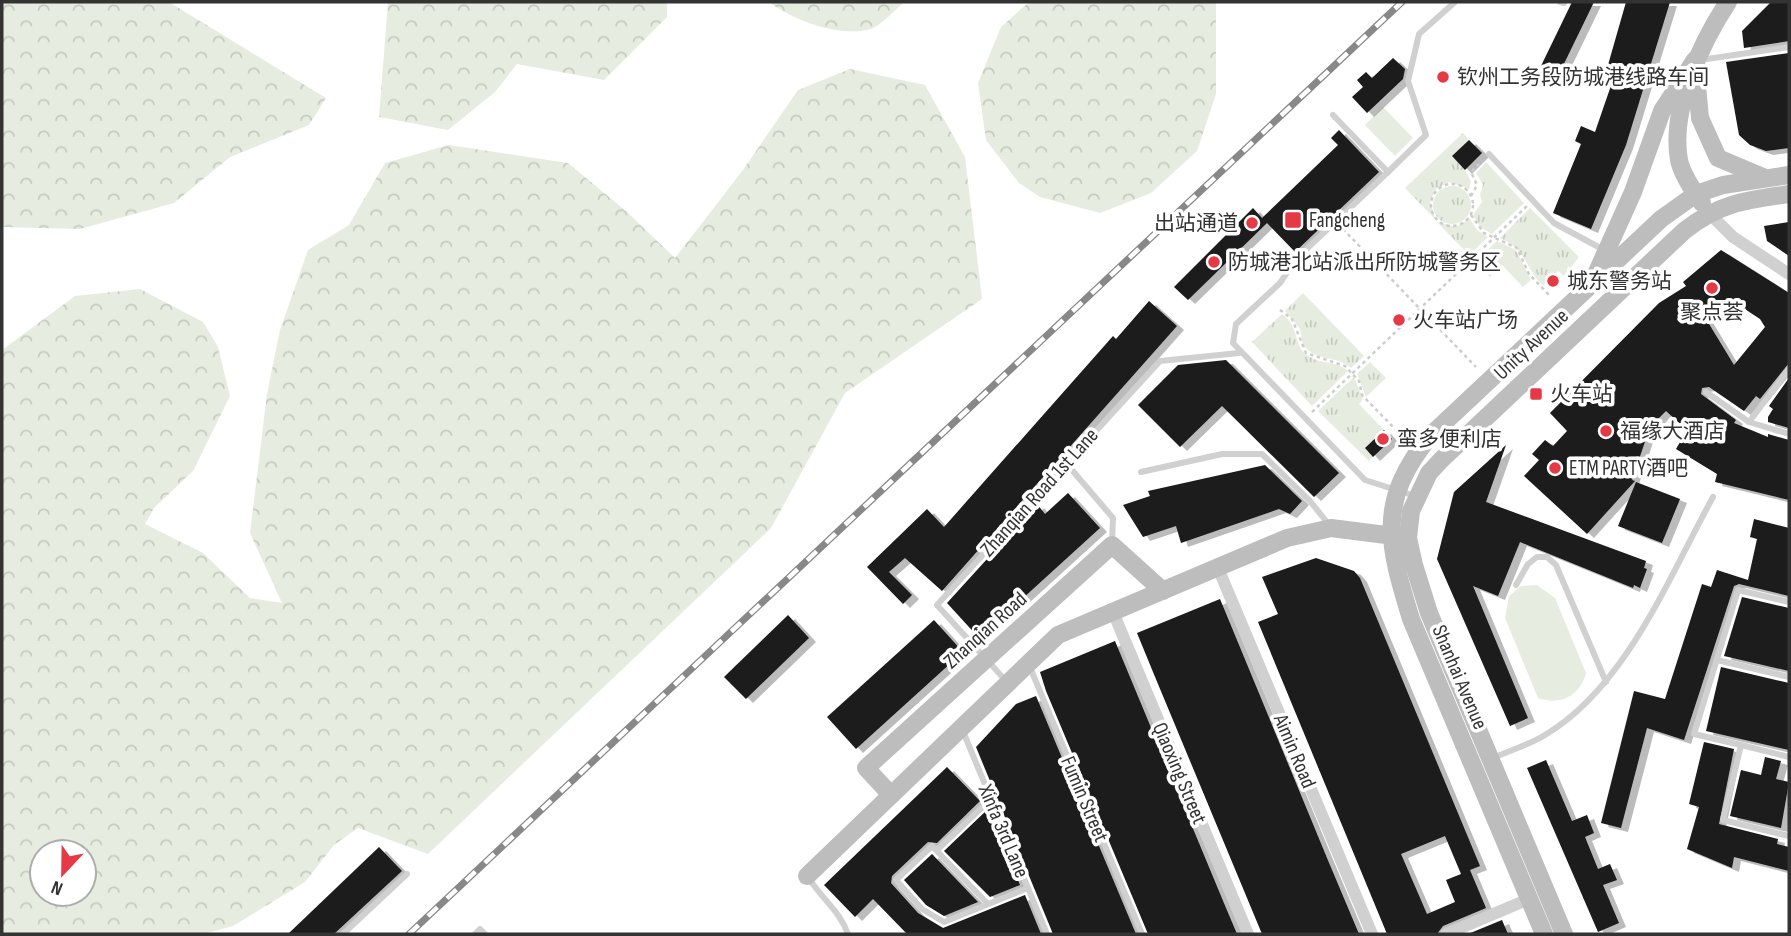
<svg xmlns="http://www.w3.org/2000/svg" width="1791" height="936" font-family="'Sofia Sans Condensed','Noto Sans SC',sans-serif">
<style>
.grass{fill:url(#grass-tufts)}
.forest{fill:url(#forest-crowns);fill-rule:evenodd}
.pitch{fill:#e6ecdf}
.building{fill:#1a1a1a;fill-rule:evenodd;filter:url(#shadow)}
.lines{fill:none;stroke-linecap:round;stroke-linejoin:round}
.path{stroke:#cdcdcd;stroke-width:2.5;stroke-dasharray:3.5 3.5;stroke-linecap:butt}
.lane{stroke:#d0d0d0;stroke-width:6}
.street{stroke:#d0d0d0;stroke-width:12}
.secondary{stroke:#bdbdbd;stroke-width:18}
.rail-casing{stroke:#888;stroke-width:7}
.rail{stroke:#fff;stroke-width:4.5;stroke-dasharray:13;stroke-linecap:butt}
.poi-dot{fill:#e63946;stroke:#fff;stroke-width:2.5}
.labels{text-anchor:middle;stroke-width:7;stroke-linejoin:round;paint-order:stroke}
.poi-label{font-size:21px;fill:#333;stroke:#fff;text-anchor:start}
.street-label{font-size:21px;fill:#333;stroke:#fff}
</style>
<defs>
<pattern id="grass-tufts" width="24" height="20" patternUnits="userSpaceOnUse" patternTransform="scale(1.75)"><rect width="24" height="20" fill="#e6ecdf"/><path d="M3 7l-1-3M5 7V3M7 7l1-3M15 17l-1-3M17 17v-4M19 17l1-3" fill="none" stroke="#c6cbc0"/></pattern>
<pattern id="forest-crowns" width="20" height="18" patternUnits="userSpaceOnUse" patternTransform="scale(1.75)"><rect width="20" height="18" fill="#e6ecdf"/><path d="M2 6a3 3 0 1 1 6 0M12 15a3 3 0 1 1 6 0" fill="none" stroke="#c6cbc0"/></pattern>
<filter id="shadow"><feDropShadow dx="7" dy="4" stdDeviation="0" flood-color="#0004"/></filter>
</defs>
<rect width="100%" height="100%" fill="#fff"/>
<g class="grass">
<polygon points="1463,133 1469,140 1452,156 1465,170 1471,182 1469,189 1449,182 1436,189 1430,201 1435,219 1405,188"/>
<polygon points="1486,162 1524,203 1492,234 1480,227 1473,215 1482,202 1480,194 1483,185 1476,173"/>
<circle cx="1452" cy="205" r="19"/>
<path d="M1530,208l49,49 -15,19 -6,-5 -15,15c-19,-20 -17,-37 -43,-48z"/>
<polygon points="1470,219 1477,230 1488,237 1469,255 1437,222 1456,227"/>
<polygon points="1497,241 1516,250 1531,280 1523,287 1502,265 1490,277 1475,261"/>
<path d="M1303,293l61,63 -13,12c-15,-13 -35,-6 -48,-23l-3,-16 -15,-18z"/>
<path d="M1282,314c18,13 11,31 25,41 13,10 29,5 41,16l-36,35 -60,-64z"/>
<polygon points="1370,362 1386,378 1366,397 1357,374"/>
<polygon points="1354,377 1363,399 1359,404 1384,430 1365,448 1373,457 1369,461 1318,411"/>
</g>
<g class="forest">
<polygon points="2,2 169,2 326,98 309,125 230,157 174,203 80,229 2,227"/>
<polygon points="388,2 667,2 667,17 604,80 517,64 495,92 448,130 379,117"/>
<path d="M769,2h136c-10,7 -23,23 -34,27 -31,9 -79,-9 -102,-27z"/>
<polygon points="1029,2 1216,2 1216,94 1197,151 1151,193 1100,213 1040,197 1019,183 986,140 978,83 1001,27"/>
<path d="M850,69l75,16 40,72 17,142 -137,94 -74,135 -343,326 -70,-26 -24,17 -29,37 -72,44 -29,8h-202v-584l73,-54 65,-7 63,33 15,25 12,49 -37,75 -39,37 -9,16 58,29 47,45 32,5 -32,-70 17,-139 13,-64 28,-80 41,-25 36,-62 64,-18 119,18 59,49 48,46 68,-88 55,-80zM84,852v42h-42v-42z"/>
</g>
<g class="pitch">
<polygon points="1383,107 1413,138 1395,156 1365,125"/>
<path d="M1537,585l18,13 31,75c-6,23 -26,33 -48,25l-33,-80 4,-22 12,-10z"/>
</g>
<g class="building">
<polygon points="1572,2 1594,2 1558,76 1540,68"/>
<polygon points="1626,2 1670,2 1626,145 1591,229 1553,213 1581,144 1575,141 1581,126 1595,132 1615,74 1606,72"/>
<polygon points="1771,2 1789,2 1789,41 1744,48 1742,31"/>
<polygon points="1789,53 1789,148 1766,151 1750,145 1739,135 1726,62"/>
<polygon points="1393,58 1405,69 1403,79 1367,113 1352,97 1363,87 1357,80 1366,72 1372,78"/>
<polygon points="1339,130 1379,172 1295,252 1267,223 1188,300 1174,287 1253,208 1262,218 1338,145 1331,138"/>
<polygon points="1469,140 1482,153 1465,170 1452,156"/>
<polygon points="1789,222 1789,256 1767,241 1764,226"/>
<path d="M1721,250l68,43v70l-29,36 -4,-3 -12,15 -35,-24 -7,1 -1,6 35,26 -2,3 34,14v-3l21,6v60l-74,-18 2,-8 -41,-25 11,-19 -21,-19 -16,16 -18,53 3,1 -48,53 -63,-58 15,-16 -7,-6 13,-14 8,6 14,-15 -17,-18 109,-110 27,-17 -3,-4zM1731,300l29,19 5,8 -31,38 -28,-46z"/>
<polygon points="1149,301 1177,326 942,591 905,558 889,572 912,595 903,604 867,567 927,509 944,527 1113,336 1116,339"/>
<polygon points="1226,360 1339,473 1314,497 1222,406 1180,447 1138,405 1178,365"/>
<polygon points="1789,378 1789,428 1768,422 1768,417 1773,409 1769,406"/>
<polygon points="1384,430 1392,439 1373,457 1365,448"/>
<polygon points="1506,445 1486,502 1646,561 1644,568 1647,569 1640,588 1634,585 1633,588 1520,542 1498,596 1473,586 1528,718 1510,726 1437,559 1454,492"/>
<polygon points="1265,465 1302,501 1290,514 1279,509 1181,543 1176,526 1143,537 1123,505 1150,496 1148,491"/>
<polygon points="1636,482 1680,499 1662,543 1618,526"/>
<polygon points="1068,493 1100,528 979,638 947,603 1037,504 1045,514"/>
<polygon points="1754,519 1789,528 1789,596 1739,584 1734,586 1684,740 1647,728 1621,828 1601,823 1634,691 1665,699 1702,584 1711,587 1717,570 1748,580 1757,539 1750,537"/>
<path d="M1316,558l38,13 6,7 120,288 -10,4 16,38 -43,18 -6,8h-50l-129,-312 20,-8 -16,-37zM1445,836l16,38 -15,6 9,22 -28,12 -26,-60z"/>
<polygon points="1742,597 1789,608 1789,671 1724,656"/>
<polygon points="1220,599 1327,858 1359,934 1262,934 1153,672 1137,633"/>
<polygon points="788,615 809,638 746,699 724,677"/>
<polygon points="934,620 963,652 856,749 827,717"/>
<polygon points="1115,641 1226,908 1237,934 1148,934 1046,691 1040,672"/>
<polygon points="1721,667 1789,683 1789,750 1706,731"/>
<polygon points="1036,696 1136,934 1053,934 976,747 1016,704"/>
<polygon points="1704,742 1734,749 1719,824 1778,839 1777,844 1789,847 1789,871 1734,857 1732,868 1687,849 1699,807 1689,804"/>
<polygon points="1765,757 1781,761 1776,779 1789,782 1781,828 1730,816 1741,770 1761,775"/>
<polygon points="1546,760 1572,821 1587,815 1594,833 1585,837 1598,869 1610,864 1617,880 1603,885 1619,923 1598,932 1527,768"/>
<polygon points="947,767 980,801 937,843 928,842 892,876 891,883 918,913 943,928 1025,895 1041,934 907,934 873,899 855,917 824,885"/>
<polygon points="988,809 1020,885 990,897 944,851"/>
<polygon points="379,847 402,871 334,934 288,934"/>
<polygon points="932,854 978,902 944,916 926,905 904,880"/>
<polygon points="1502,920 1508,934 1468,934"/>
</g>
<g class="lines">
<g class="path">
<circle cx="1452" cy="205" r="21"/>
<polyline points="1471,196 1477,185 1471,172 1482,161"/>
<polyline points="1471,215 1484,233 1517,248 1529,274 1550,296"/>
<polyline points="1343,229 1476,367"/>
<polyline points="1280,310 1292,319 1306,353 1345,366 1359,381 1362,395 1403,437"/>
<polyline points="1312,412 1527,206"/>
</g>
<g class="lane">
<polyline points="1560,2 1564,3"/>
<polyline points="1700,60 1789,47"/>
<polyline points="1333,115 1388,172 1296,259 1280,283 1236,324 1233,343 1365,480 1415,496"/>
<polyline points="1489,154 1554,223 1604,250"/>
<polyline points="1388,172 1426,135 1408,81 1419,34 1455,2"/>
<polyline points="1706,392 1749,422 1789,434"/>
<polyline points="1749,422 1789,369"/>
<polyline points="1066,463 1113,518 1112,543"/>
<polyline points="1141,472 1222,454 1262,454 1310,501 1330,526"/>
<polyline points="1516,585 1528,564 1537,557 1547,557 1556,565 1606,682"/>
<polyline points="1789,602 1738,590 1694,734 1741,745 1723,820 1789,836"/>
<polyline points="1717,660 1789,677"/>
<polyline points="1029,665 1142,934"/>
<polyline points="1006,681 937,605 1160,361 1239,353"/>
<polyline points="962,729 1047,934"/>
<polyline points="1741,745 1789,757"/>
<path d="M1491,759c17,-8 38,-14 54,-24 81,-48 124,-158 168,-238"/>
<polyline points="937,850 991,799"/>
<path d="M808,877c13,21 32,34 40,57"/>
<polyline points="988,904 932,846 896,880 922,909 944,922 1028,888"/>
<polyline points="343,934 407,874"/>
<polyline points="475,934 480,929 485,934"/>
</g>
<g class="street">
<polyline points="1708,212 1733,237 1789,274"/>
<polyline points="1218,568 1372,934"/>
<polyline points="1113,612 1248,934"/>
<polyline points="1446,934 1529,899"/>
</g>
<g class="secondary">
<polyline points="1696,75 1700,118 1718,158 1763,177"/>
<path d="M1702,203c-8,-11 -20,-28 -23,-43 -9,-51 22,-117 49,-158"/>
<polyline points="1597,272 1633,192 1662,111 1695,60"/>
<polyline points="891,795 866,768 1112,545 1163,591"/>
<polyline points="807,876 1058,635 1287,538 1331,528 1402,537"/>
<path d="M1544,934l-133,-315c-23,-75 -35,-118 20,-184l230,-216 35,-25 27,-9 66,-10"/>
<path d="M1564,934l-135,-321 -15,-48 -6,-27 3,-27 18,-38 12,-13 243,-229c35,-28 62,-31 105,-37"/>
</g>
<defs>
<polyline id="rail" points="409,934 1402,2"/>
</defs>
<use href="#rail" class="rail-casing"/>
<use href="#rail" class="rail"/>
</g>
<g class="poi-dot">
<circle cx="1443" cy="77" r="7"/>
<rect x="1284" y="211" width="18" height="18" rx="3.5"/>
<circle cx="1252" cy="223" r="7"/>
<circle cx="1214" cy="262" r="7"/>
<circle cx="1553" cy="281" r="7"/>
<circle cx="1712" cy="288" r="7"/>
<circle cx="1399" cy="320" r="7"/>
<rect x="1529" y="387" width="14" height="14" rx="3.5"/>
<circle cx="1606" cy="431" r="7"/>
<circle cx="1383" cy="439" r="7"/>
<circle cx="1555" cy="468" r="7"/>
</g>
<g class="labels">
<g class="poi-label">
<text x="1457" y="84">钦州工务段防城港线路车间</text>
<text x="1309" y="227">Fangcheng</text>
<text x="1238" y="230" text-anchor="end">出站通道</text>
<text x="1228" y="269">防城港北站派出所防城警务区</text>
<text x="1567" y="288">城东警务站</text>
<text x="1712" y="319" text-anchor="middle">聚点荟</text>
<text x="1413" y="327">火车站广场</text>
<text x="1550" y="401">火车站</text>
<text x="1620" y="438">福缘大酒店</text>
<text x="1397" y="446">蛮多便利店</text>
<text x="1569" y="475">ETM PARTY酒吧</text>
</g>
<g class="street-label">
<text transform="translate(1531 344) rotate(-43)" y="7">Unity Avenue</text>
<text transform="translate(1039 492) rotate(-48)" y="7">Zhanqian Road 1st Lane</text>
<text transform="translate(985 630) rotate(-42)" y="7">Zhanqian Road</text>
<text transform="translate(1460 677) rotate(67)" y="7">Shanhai Avenue</text>
<text transform="translate(1295 751) rotate(67)" y="7">Aimin Road</text>
<text transform="translate(1180 773) rotate(67)" y="7">Qiaoxing Street</text>
<text transform="translate(1085 799) rotate(67)" y="7">Fumin Street</text>
<text transform="translate(1004 831) rotate(67)" y="7">Xinfa 3rd Lane</text>
</g>
</g>
<rect width="1791" height="936" fill="none" stroke="#333333" stroke-width="7"/>
<g transform="translate(63 873) rotate(202)"><circle r="33" fill="#ffffff" stroke="#adadad" stroke-width="2"/>
<path d="M0-5L12 26L0 18L-12 26Z" fill="#e63946"/>
<text y="-10" font-size="19" font-weight="bold" text-anchor="middle" fill="#333333">N</text>
</g>
</svg>
